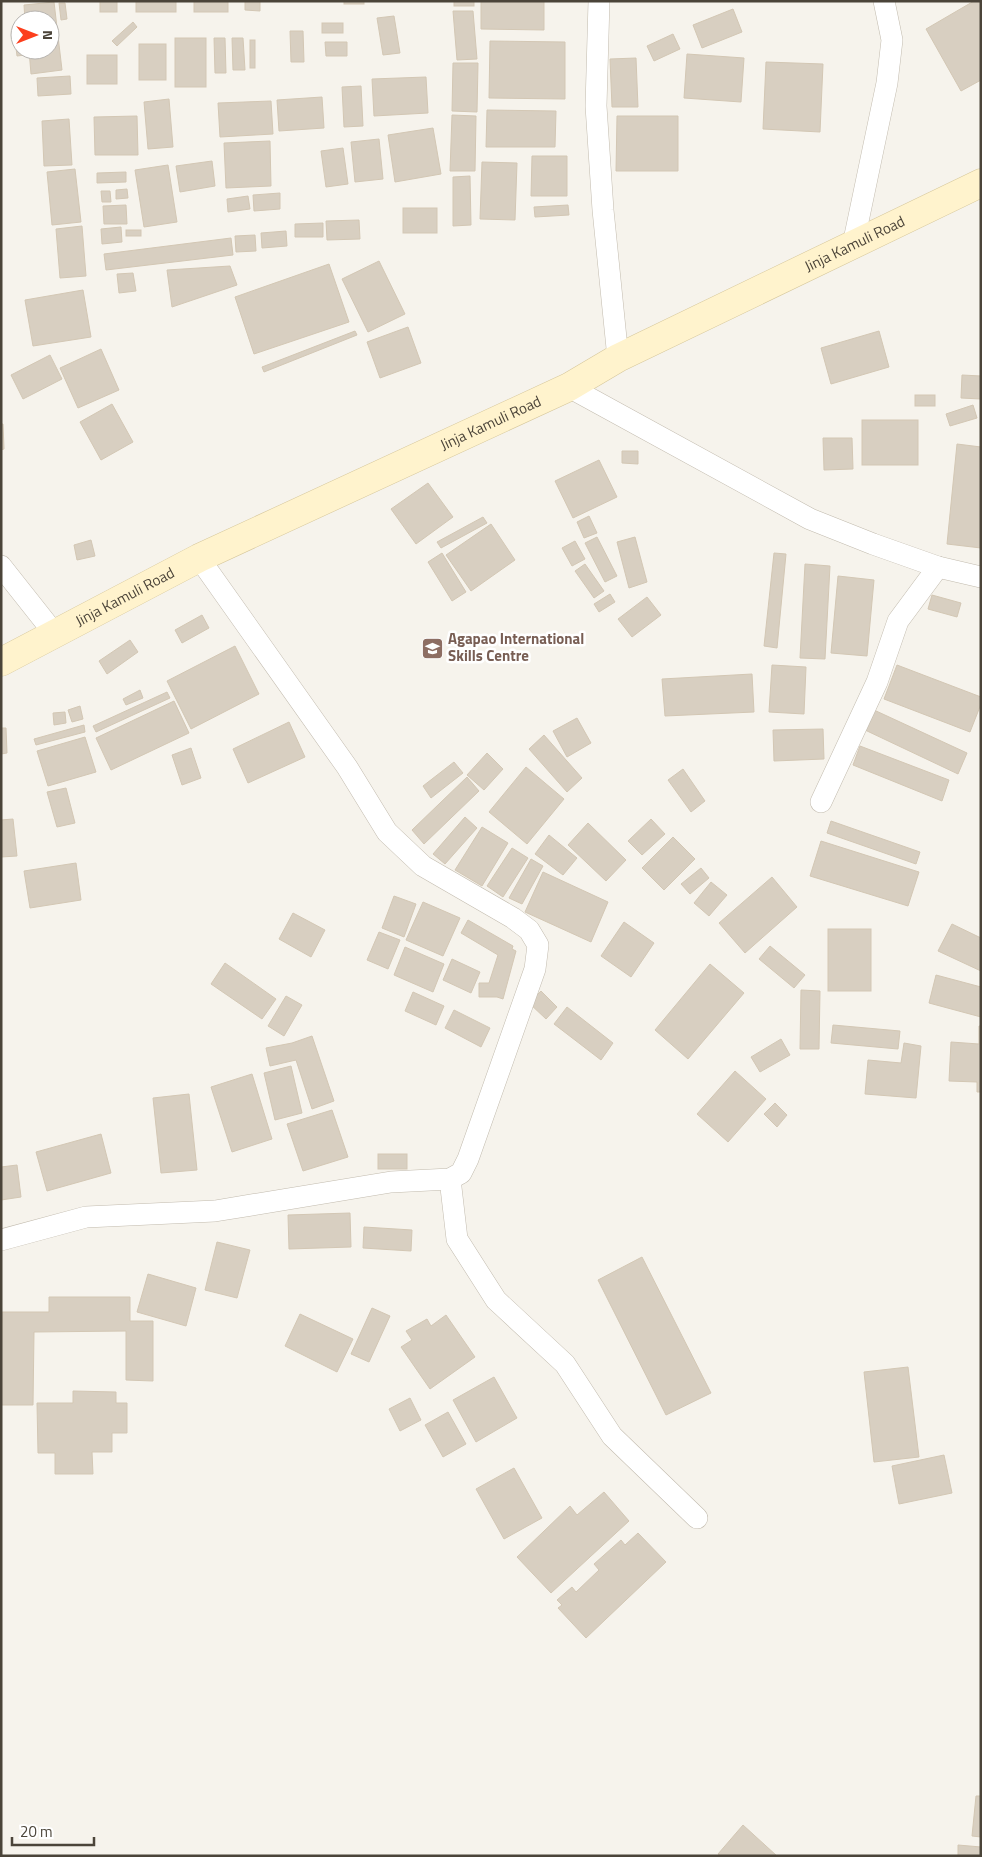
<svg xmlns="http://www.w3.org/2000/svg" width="982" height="1857" font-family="'Titillium Web',sans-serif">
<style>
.building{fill:#d8cfc1;stroke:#d3c7b4}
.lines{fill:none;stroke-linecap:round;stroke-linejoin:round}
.street-casing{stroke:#c2bbae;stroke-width:22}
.secondary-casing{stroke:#d6c79b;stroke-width:29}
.street{stroke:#fff;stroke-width:21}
.secondary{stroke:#fff3cd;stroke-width:28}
.labels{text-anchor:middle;stroke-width:5;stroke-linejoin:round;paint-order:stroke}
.street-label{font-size:15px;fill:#4b4439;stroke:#fff}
.education-label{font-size:15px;font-weight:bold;fill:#785e54;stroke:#fff;text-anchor:start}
</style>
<rect width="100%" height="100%" fill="#f6f3ec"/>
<g class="building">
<rect x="100" y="1" width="17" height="11"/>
<rect x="136" y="1" width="40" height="11"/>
<rect x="194" y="1" width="34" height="11"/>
<polygon points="245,1 260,1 260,11 245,10"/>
<rect x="344" y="1" width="20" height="3"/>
<rect x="454" y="1" width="20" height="5"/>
<polygon points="481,1 544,1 544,30 481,29"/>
<polygon points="974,1 981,2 981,80 961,91 926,29"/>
<polygon points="54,2 62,70 31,74 29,50 50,50 50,20 25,20 24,5"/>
<polygon points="59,3 65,3 67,19 61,20"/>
<polygon points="733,9 742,32 702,48 693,25"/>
<polygon points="453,11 473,11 477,59 457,60"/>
<polygon points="394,16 400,53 383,55 377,18"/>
<polygon points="133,22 137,27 117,46 112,41"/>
<rect x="322" y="23" width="21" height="10"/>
<polygon points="290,31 303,31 304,62 291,62"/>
<polygon points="673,34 680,49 654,61 647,46"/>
<rect x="175" y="38" width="31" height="49"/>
<polygon points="214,38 225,38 226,73 215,73"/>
<polygon points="232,38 243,38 245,70 233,70"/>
<rect x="250" y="40" width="5" height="28"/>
<polygon points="490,41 565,42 565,99 489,98"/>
<polygon points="325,42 347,42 347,56 326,56"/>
<rect x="139" y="44" width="27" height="36"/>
<polygon points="16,48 24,50 25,55 17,56"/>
<polygon points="687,54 744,58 741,102 684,98"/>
<rect x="87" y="55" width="30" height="29"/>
<polygon points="636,58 638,107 612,107 610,59"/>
<polygon points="766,62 823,64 820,132 763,129"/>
<polygon points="453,63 478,63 477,112 452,111"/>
<polygon points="70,76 71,94 38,96 37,78"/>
<polygon points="426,77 428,113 374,116 372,79"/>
<polygon points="361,86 363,126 344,127 342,87"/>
<polygon points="322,97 324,128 279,131 277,100"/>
<polygon points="169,99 173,147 148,149 144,102"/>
<polygon points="271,101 273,134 220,137 218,103"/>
<polygon points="487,110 556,111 555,147 486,147"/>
<polygon points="452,115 476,116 475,171 450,171"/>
<polygon points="137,116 138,155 95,155 94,117"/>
<polygon points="617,116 678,116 678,171 616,171"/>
<polygon points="69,119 72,165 44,166 42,121"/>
<polygon points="433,128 441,174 395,182 388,135"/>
<polygon points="379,139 383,179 355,182 351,142"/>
<polygon points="270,141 271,186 226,188 224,143"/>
<polygon points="343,148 348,184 326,187 321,151"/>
<polygon points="532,156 567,156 567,196 531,196"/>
<polygon points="212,161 215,186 180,192 176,166"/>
<polygon points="482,162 517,163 515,220 480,219"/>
<polygon points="168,165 177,222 144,227 135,170"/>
<polygon points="75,169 81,222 52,225 47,172"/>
<polygon points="126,172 126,182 97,183 97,173"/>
<polygon points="470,176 471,225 453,226 453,177"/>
<polygon points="127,189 128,198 116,199 116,190"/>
<polygon points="101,191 110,191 111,202 102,202"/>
<polygon points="280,193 280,209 254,211 253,195"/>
<polygon points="248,196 250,209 228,212 227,199"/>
<polygon points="126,205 127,224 104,224 103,206"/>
<polygon points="568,205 569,215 535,217 534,207"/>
<rect x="403" y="208" width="34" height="25"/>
<polygon points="359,220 360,239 327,240 326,221"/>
<polygon points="323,223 323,237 295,237 295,224"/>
<polygon points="82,226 86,276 60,278 56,229"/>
<polygon points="121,227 122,242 102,244 101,229"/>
<rect x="126" y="230" width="15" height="6"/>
<polygon points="286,231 287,246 262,248 261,233"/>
<polygon points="255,235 256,251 236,252 235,236"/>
<polygon points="231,238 233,255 106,270 104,254"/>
<polygon points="379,261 405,314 368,332 342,279"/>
<polygon points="329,264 349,322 254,354 235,297"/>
<polygon points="230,266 237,285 172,307 167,270"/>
<polygon points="133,273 136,291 119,293 117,274"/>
<polygon points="83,290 91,337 33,346 25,300"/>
<polygon points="408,327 421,363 380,378 367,342"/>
<polygon points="355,331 357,335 264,372 262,367"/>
<polygon points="879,331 889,367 831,384 821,348"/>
<polygon points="101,349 119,390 78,408 60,368"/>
<polygon points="50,355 62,379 23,399 11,375"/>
<polygon points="962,375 981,376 981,399 961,398"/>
<rect x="915" y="395" width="20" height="11"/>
<polygon points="112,404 133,442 101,460 80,422"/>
<polygon points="973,405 977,418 950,426 946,414"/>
<rect x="862" y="420" width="56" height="45"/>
<polygon points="1,424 3,424 4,449 1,450"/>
<polygon points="823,438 852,438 853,469 824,470"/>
<polygon points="957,444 981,447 981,548 947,544"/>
<polygon points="622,451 638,451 638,464 622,463"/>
<polygon points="599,460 617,497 573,518 555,481"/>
<polygon points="428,483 453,517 416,544 391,509"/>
<polygon points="589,516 597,533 584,538 577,522"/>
<polygon points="483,517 487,523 441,548 437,542"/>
<polygon points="491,524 515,560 471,591 446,555"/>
<polygon points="597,537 617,576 605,582 585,543"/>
<polygon points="635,537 647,582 629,588 617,542"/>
<polygon points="91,540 95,556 77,560 74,545"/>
<polygon points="575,541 585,559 572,566 562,548"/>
<polygon points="442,553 466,592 452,601 428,562"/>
<polygon points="774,553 786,554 777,648 764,646"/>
<polygon points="585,564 604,591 594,598 575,571"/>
<polygon points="805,564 830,566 825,659 800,658"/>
<polygon points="838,576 874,580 867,656 831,653"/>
<polygon points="610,594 615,602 599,612 594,604"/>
<polygon points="932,595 961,603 957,617 928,609"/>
<polygon points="647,597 661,615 632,637 618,619"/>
<polygon points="202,615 209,628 182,643 175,630"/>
<polygon points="130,640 138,652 107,674 99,661"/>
<polygon points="235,646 259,694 191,729 167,681"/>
<polygon points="772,665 806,667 804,714 769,712"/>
<polygon points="897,665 981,697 981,704 970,732 884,699"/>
<polygon points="752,674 754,712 665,716 662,679"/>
<polygon points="140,690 143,698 126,705 123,699"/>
<polygon points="167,692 170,698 96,732 93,726"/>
<polygon points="174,701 189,733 111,770 96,738"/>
<polygon points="80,706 83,719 72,722 68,710"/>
<polygon points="874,710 967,753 958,774 865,730"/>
<polygon points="65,712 66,723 54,725 53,713"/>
<polygon points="577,718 591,743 567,757 553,731"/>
<polygon points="289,722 305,757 248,783 233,749"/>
<polygon points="84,725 85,732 36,745 34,739"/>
<polygon points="1,728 6,728 7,753 1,754"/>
<polygon points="823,729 824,759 774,761 773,730"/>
<polygon points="544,735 582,778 567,792 529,749"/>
<polygon points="85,737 96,772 48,786 37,751"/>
<polygon points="860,746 949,780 942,801 853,765"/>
<polygon points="191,748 201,778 182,785 172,755"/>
<polygon points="487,753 503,769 484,790 467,775"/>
<polygon points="454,762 463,773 431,798 423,786"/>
<polygon points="526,767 564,799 527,844 489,812"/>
<polygon points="683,769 705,801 691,812 668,780"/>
<polygon points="467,777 479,791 424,844 412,830"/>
<polygon points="66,788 75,823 57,827 47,792"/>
<polygon points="465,817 477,828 445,864 433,854"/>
<polygon points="13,819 17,856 1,857 1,820"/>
<polygon points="651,819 665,834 642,855 628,841"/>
<polygon points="831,821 920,852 916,864 827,833"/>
<polygon points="588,823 626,860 606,881 568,845"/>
<polygon points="482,827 508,843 482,886 455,870"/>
<polygon points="549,835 577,858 563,875 535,854"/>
<polygon points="673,837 695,859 664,890 642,868"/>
<polygon points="821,841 919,872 908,906 810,876"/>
<polygon points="512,848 528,858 503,897 487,886"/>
<polygon points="531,859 543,866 522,904 509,898"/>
<polygon points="76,863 81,900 30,908 24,871"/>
<polygon points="701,868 709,878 690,894 681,884"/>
<polygon points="543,872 608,902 591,942 525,912"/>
<polygon points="772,877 797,907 745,953 719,923"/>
<polygon points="711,882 727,895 709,916 694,903"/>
<polygon points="394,896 416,904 404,937 382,928"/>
<polygon points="423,902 460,918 443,956 406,940"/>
<polygon points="293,913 325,930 311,957 279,939"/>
<polygon points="468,920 513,946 512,949 516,951 503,999 497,997 479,997 479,983 489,983 498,955 461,933"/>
<polygon points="624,922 654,943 631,977 601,956"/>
<polygon points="952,924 981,938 981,971 938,951"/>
<rect x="828" y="929" width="43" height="62"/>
<polygon points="379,932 400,940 388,969 367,960"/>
<polygon points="770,946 805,975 794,988 759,959"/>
<polygon points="405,947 444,964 433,992 394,975"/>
<polygon points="452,959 480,972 471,993 443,980"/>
<polygon points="225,963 276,999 262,1019 211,984"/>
<polygon points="710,964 744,993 688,1059 655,1030"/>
<polygon points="936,975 981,987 981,1017 929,1003"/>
<polygon points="801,990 820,991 819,1049 800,1049"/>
<polygon points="541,991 557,1007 546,1019 529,1003"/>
<polygon points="413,992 444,1006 436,1025 405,1011"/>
<polygon points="286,996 302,1005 284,1036 268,1026"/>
<polygon points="567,1007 613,1043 601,1060 554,1024"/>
<polygon points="454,1010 490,1028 481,1047 445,1028"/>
<polygon points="833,1025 900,1031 898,1049 831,1043"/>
<polygon points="979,1026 981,1026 981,1092 977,1092 977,1082 949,1081 951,1042 979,1044"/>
<polygon points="312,1036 334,1101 312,1109 296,1060 270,1066 266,1048 292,1043"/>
<polygon points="781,1039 790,1055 760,1072 751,1057"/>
<polygon points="904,1043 921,1046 916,1098 865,1094 868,1060 901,1063"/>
<polygon points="291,1066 302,1113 275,1120 264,1073"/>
<polygon points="735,1071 766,1099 728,1142 697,1114"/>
<polygon points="252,1074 272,1139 232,1152 211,1087"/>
<polygon points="189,1094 197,1170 161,1173 153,1098"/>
<polygon points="775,1103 787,1115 777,1127 764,1114"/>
<polygon points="332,1110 348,1157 303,1171 287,1124"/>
<polygon points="101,1134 111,1173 47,1191 36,1152"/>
<rect x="378" y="1154" width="29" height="15"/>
<polygon points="17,1165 21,1197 1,1200 1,1167"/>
<polygon points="350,1213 351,1247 289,1249 288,1215"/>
<polygon points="364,1227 412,1230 411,1251 363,1248"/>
<polygon points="217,1242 250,1250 237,1298 205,1290"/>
<polygon points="642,1257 711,1393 666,1415 598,1280"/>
<polygon points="148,1274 196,1288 186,1326 137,1312"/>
<polygon points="49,1297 130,1297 130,1321 153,1321 153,1381 126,1380 126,1331 34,1332 33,1405 1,1405 2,1312 49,1312"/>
<polygon points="372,1308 390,1316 369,1362 351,1354"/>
<polygon points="300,1314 353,1339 337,1372 285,1346"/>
<polygon points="446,1315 475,1357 430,1389 401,1347 412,1340 406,1331 427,1319 431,1326"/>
<polygon points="908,1367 919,1457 874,1462 864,1372"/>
<polygon points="494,1377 517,1418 476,1442 453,1400"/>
<polygon points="73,1391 116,1392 116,1403 127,1403 127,1433 112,1433 112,1452 92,1452 93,1474 55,1474 55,1453 38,1453 37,1403 73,1403"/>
<polygon points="410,1398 421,1420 400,1431 389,1409"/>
<polygon points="448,1412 466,1444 443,1457 425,1425"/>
<polygon points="944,1455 952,1493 899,1504 892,1466"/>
<polygon points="514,1468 542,1518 504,1539 476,1489"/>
<polygon points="604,1492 629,1521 551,1593 517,1557 570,1506 577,1515"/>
<polygon points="638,1533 666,1562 586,1638 558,1608 562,1605 557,1600 572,1587 576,1592 599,1570 594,1564 621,1540 625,1545"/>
<polygon points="976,1796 981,1796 981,1837 972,1836"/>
<polygon points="743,1825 777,1856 721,1856 718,1854"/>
<polygon points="958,1845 981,1847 981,1856 958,1856"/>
</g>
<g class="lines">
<defs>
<g id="street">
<polyline points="599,1 596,106 603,210 618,358"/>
<polyline points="853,245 887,83 892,40 884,1"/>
<polyline points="569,387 810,519 873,544 938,567 981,577"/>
<polyline points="1,566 54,633"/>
<polyline points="821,802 877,682 898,621 938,567"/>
<polyline points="450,1179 457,1239 496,1300 565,1364 612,1436 697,1518"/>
<polyline points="1,1240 86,1217 215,1211 391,1182 450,1179 461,1173 468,1159 535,969 538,945 529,930 513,918 423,866 387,832 347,767 199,558"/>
</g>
<g id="secondary">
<path id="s1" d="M1,662l198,-104 370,-171 49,-29 363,-175"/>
</g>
</defs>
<use href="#street" class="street-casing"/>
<use href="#secondary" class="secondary-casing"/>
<use href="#street" class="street"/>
<use href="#secondary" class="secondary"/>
</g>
<defs>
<symbol id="school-square" viewBox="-11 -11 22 22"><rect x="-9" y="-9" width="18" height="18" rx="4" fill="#8d6e63" stroke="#fff"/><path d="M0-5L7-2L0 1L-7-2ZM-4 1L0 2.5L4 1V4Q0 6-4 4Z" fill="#fff"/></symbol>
</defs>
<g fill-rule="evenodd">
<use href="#school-square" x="420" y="636" width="25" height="25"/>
</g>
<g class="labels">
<g class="street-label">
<text dy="5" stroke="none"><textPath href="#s1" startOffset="951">Jinja Kamuli Road</textPath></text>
<text dy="5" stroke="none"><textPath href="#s1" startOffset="545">Jinja Kamuli Road</textPath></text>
<text dy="5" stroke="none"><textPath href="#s1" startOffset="140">Jinja Kamuli Road</textPath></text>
</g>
<g class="education-label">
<text x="448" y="644">Agapao International<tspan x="448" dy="17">Skills Centre</tspan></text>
</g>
</g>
<rect width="982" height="1857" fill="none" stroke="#4b4439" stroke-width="5"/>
<g transform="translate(35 35) rotate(90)"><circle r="24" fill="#ffffff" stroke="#b7b4b0"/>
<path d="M0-4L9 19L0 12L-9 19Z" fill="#fc3f1d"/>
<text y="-8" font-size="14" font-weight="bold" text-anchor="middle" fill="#4b4439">N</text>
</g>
<path d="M12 1837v8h82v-8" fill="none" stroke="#4b4439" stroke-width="2.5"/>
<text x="20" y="1837" font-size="15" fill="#4b4439" stroke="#ffffff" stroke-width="4" paint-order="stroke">20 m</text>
</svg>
